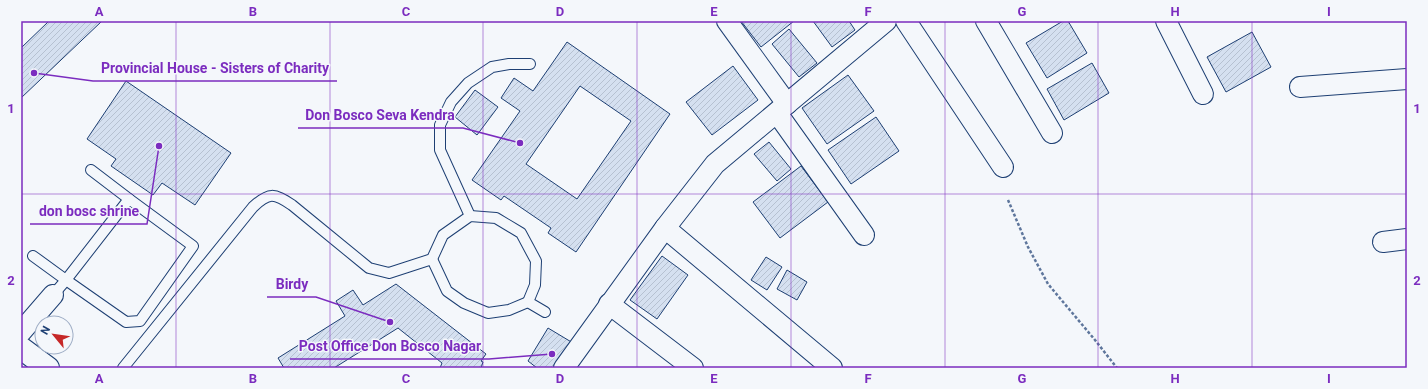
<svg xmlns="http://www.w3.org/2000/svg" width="1428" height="389" font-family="Roboto,sans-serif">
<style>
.building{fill:url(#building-hatch);stroke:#1d3f73;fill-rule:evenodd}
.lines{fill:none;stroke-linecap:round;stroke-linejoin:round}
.lane-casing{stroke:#1d3f73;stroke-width:12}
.street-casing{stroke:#1d3f73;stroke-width:22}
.secondary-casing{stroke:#1d3f73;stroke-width:24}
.path{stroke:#5e769c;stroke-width:2.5;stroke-dasharray:3 2;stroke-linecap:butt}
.lane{stroke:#f4f7fb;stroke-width:10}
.street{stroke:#f4f7fb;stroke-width:20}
.secondary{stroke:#f4f7fb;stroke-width:22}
.grid{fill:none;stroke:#7b2cbf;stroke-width:1;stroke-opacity:0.55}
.leader{fill:none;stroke:#7b2cbf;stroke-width:1.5}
.callout-dot{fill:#7b2cbf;stroke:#f4f7fb;stroke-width:1.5}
.callout-label{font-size:14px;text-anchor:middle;font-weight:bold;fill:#7b2cbf;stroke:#f4f7fb;stroke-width:3;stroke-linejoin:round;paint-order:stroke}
.neatline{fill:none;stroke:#7b2cbf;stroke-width:1.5}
.grid-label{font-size:13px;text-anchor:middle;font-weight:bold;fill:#7b2cbf}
</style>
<defs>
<pattern id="building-hatch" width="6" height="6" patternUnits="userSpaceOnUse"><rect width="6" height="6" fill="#d5e0f0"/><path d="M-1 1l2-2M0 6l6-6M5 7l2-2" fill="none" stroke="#b6c1d1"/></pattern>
</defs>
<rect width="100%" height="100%" fill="#f4f7fb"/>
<g class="building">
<polygon points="49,21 102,21 21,98 21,48"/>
<polygon points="741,21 794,21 761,47"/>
<polygon points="813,21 849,21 855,30 832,47"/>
<polygon points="1063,21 1068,21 1087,53 1047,78 1026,43"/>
<polygon points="789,29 817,63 799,77 772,44"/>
<polygon points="1252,32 1271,67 1226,92 1207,57"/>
<path d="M567,42l103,72 -94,138 -28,-19 3,-5 -47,-32 -3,4 -29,-20 48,-69 -19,-13 13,-20 19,13zM580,86l51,35 -54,78 -51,-35z"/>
<polygon points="1092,63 1109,93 1064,120 1047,89"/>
<polygon points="733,66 758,100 712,135 686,102"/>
<polygon points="848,75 874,111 827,144 802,108"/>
<polygon points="126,81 231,153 195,205 162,183 153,195 111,166 116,159 87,139"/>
<polygon points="475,90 498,107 477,135 455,117"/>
<polygon points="876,117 899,151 851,184 828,150"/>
<polygon points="769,142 791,169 777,181 754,154"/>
<polygon points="801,166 828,202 780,238 753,202"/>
<polygon points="662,256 688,275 657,319 630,300"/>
<polygon points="766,257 782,267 767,290 751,280"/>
<polygon points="787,270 807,282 797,300 777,289"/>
<polygon points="396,284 486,354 481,361 483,362 481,368 440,368 442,363 398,328 334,368 284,368 278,358 345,316 336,301 353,290 363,305"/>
<polygon points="548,328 578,346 561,368 537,368 528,361"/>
</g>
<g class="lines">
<defs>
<g id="lane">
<polyline points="91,170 129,199"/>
<polygon points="129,199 193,246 140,321 126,322 66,280"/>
<polyline points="470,216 440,150 440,125 451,102 468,83 492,67 509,64 530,64"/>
<polyline points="33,256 66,280 53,295"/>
<polyline points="432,259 447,291 464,303 488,313 509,310 528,302"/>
<path d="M123,368l130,-161c16,-15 21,-14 39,-2l77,63 20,5 43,-14 11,-24 27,-19 26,2 25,15 15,28 -1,24 -7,17 17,10"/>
</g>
<g id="street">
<polyline points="727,21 787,104"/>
<polyline points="906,21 1003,167"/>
<polyline points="986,21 1052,133"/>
<polyline points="1166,21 1203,94"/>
<polyline points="1300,87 1407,79"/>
<polyline points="777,113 864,235"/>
<polyline points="665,228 832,368"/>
<polyline points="1383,242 1407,239"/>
<polyline points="609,304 693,368"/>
<polyline points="21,332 53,295"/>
<polyline points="564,368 665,228 715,164 886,21"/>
</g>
<polyline id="secondary" points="21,348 48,368"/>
</defs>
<use href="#lane" class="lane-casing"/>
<use href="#street" class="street-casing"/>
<use href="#secondary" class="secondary-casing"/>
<polyline class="path" points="1008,200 1028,247 1048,284 1095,340 1117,368"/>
<use href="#lane" class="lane"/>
<use href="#street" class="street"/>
<use href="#secondary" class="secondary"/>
</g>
<path class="grid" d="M176,21v347M330,21v347M483,21v347M637,21v347M791,21v347M945,21v347M1098,21v347M1252,21v347M21,194h1386"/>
<path class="leader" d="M34 73L93 81H337M520 143L463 128H298M159 146L147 224H30M390 322L316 297H267M552 354L489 359H290"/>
<g class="callout-dot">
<circle cx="34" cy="73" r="4"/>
<circle cx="520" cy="143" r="4"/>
<circle cx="159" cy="146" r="4"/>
<circle cx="390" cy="322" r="4"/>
<circle cx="552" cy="354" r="4"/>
</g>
<g class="callout-label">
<text x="215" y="73">Provincial House - Sisters of Charity</text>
<text x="380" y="120">Don Bosco Seva Kendra</text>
<text x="89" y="216">don bosc shrine</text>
<text x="292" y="289">Birdy</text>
<text x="390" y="351">Post Office Don Bosco Nagar</text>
</g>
<rect width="1428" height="389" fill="none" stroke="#f4f7fb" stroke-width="44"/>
<g transform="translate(54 335) rotate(299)"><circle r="19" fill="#f4f7fb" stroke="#9eadc5"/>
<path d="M0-3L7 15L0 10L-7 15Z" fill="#c62828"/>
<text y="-6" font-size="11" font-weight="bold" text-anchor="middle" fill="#1d3f73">N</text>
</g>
<rect x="22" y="22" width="1384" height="345" class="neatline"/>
<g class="grid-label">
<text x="99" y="16">A</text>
<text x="253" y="16">B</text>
<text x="406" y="16">C</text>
<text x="560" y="16">D</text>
<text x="714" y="16">E</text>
<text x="868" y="16">F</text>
<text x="1022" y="16">G</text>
<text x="1175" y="16">H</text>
<text x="1329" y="16">I</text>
<text x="11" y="113">1</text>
<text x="1417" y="113">1</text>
<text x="11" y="285">2</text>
<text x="1417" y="285">2</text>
<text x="99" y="383">A</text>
<text x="253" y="383">B</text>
<text x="406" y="383">C</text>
<text x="560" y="383">D</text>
<text x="714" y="383">E</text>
<text x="868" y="383">F</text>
<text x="1022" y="383">G</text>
<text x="1175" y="383">H</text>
<text x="1329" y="383">I</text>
</g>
</svg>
